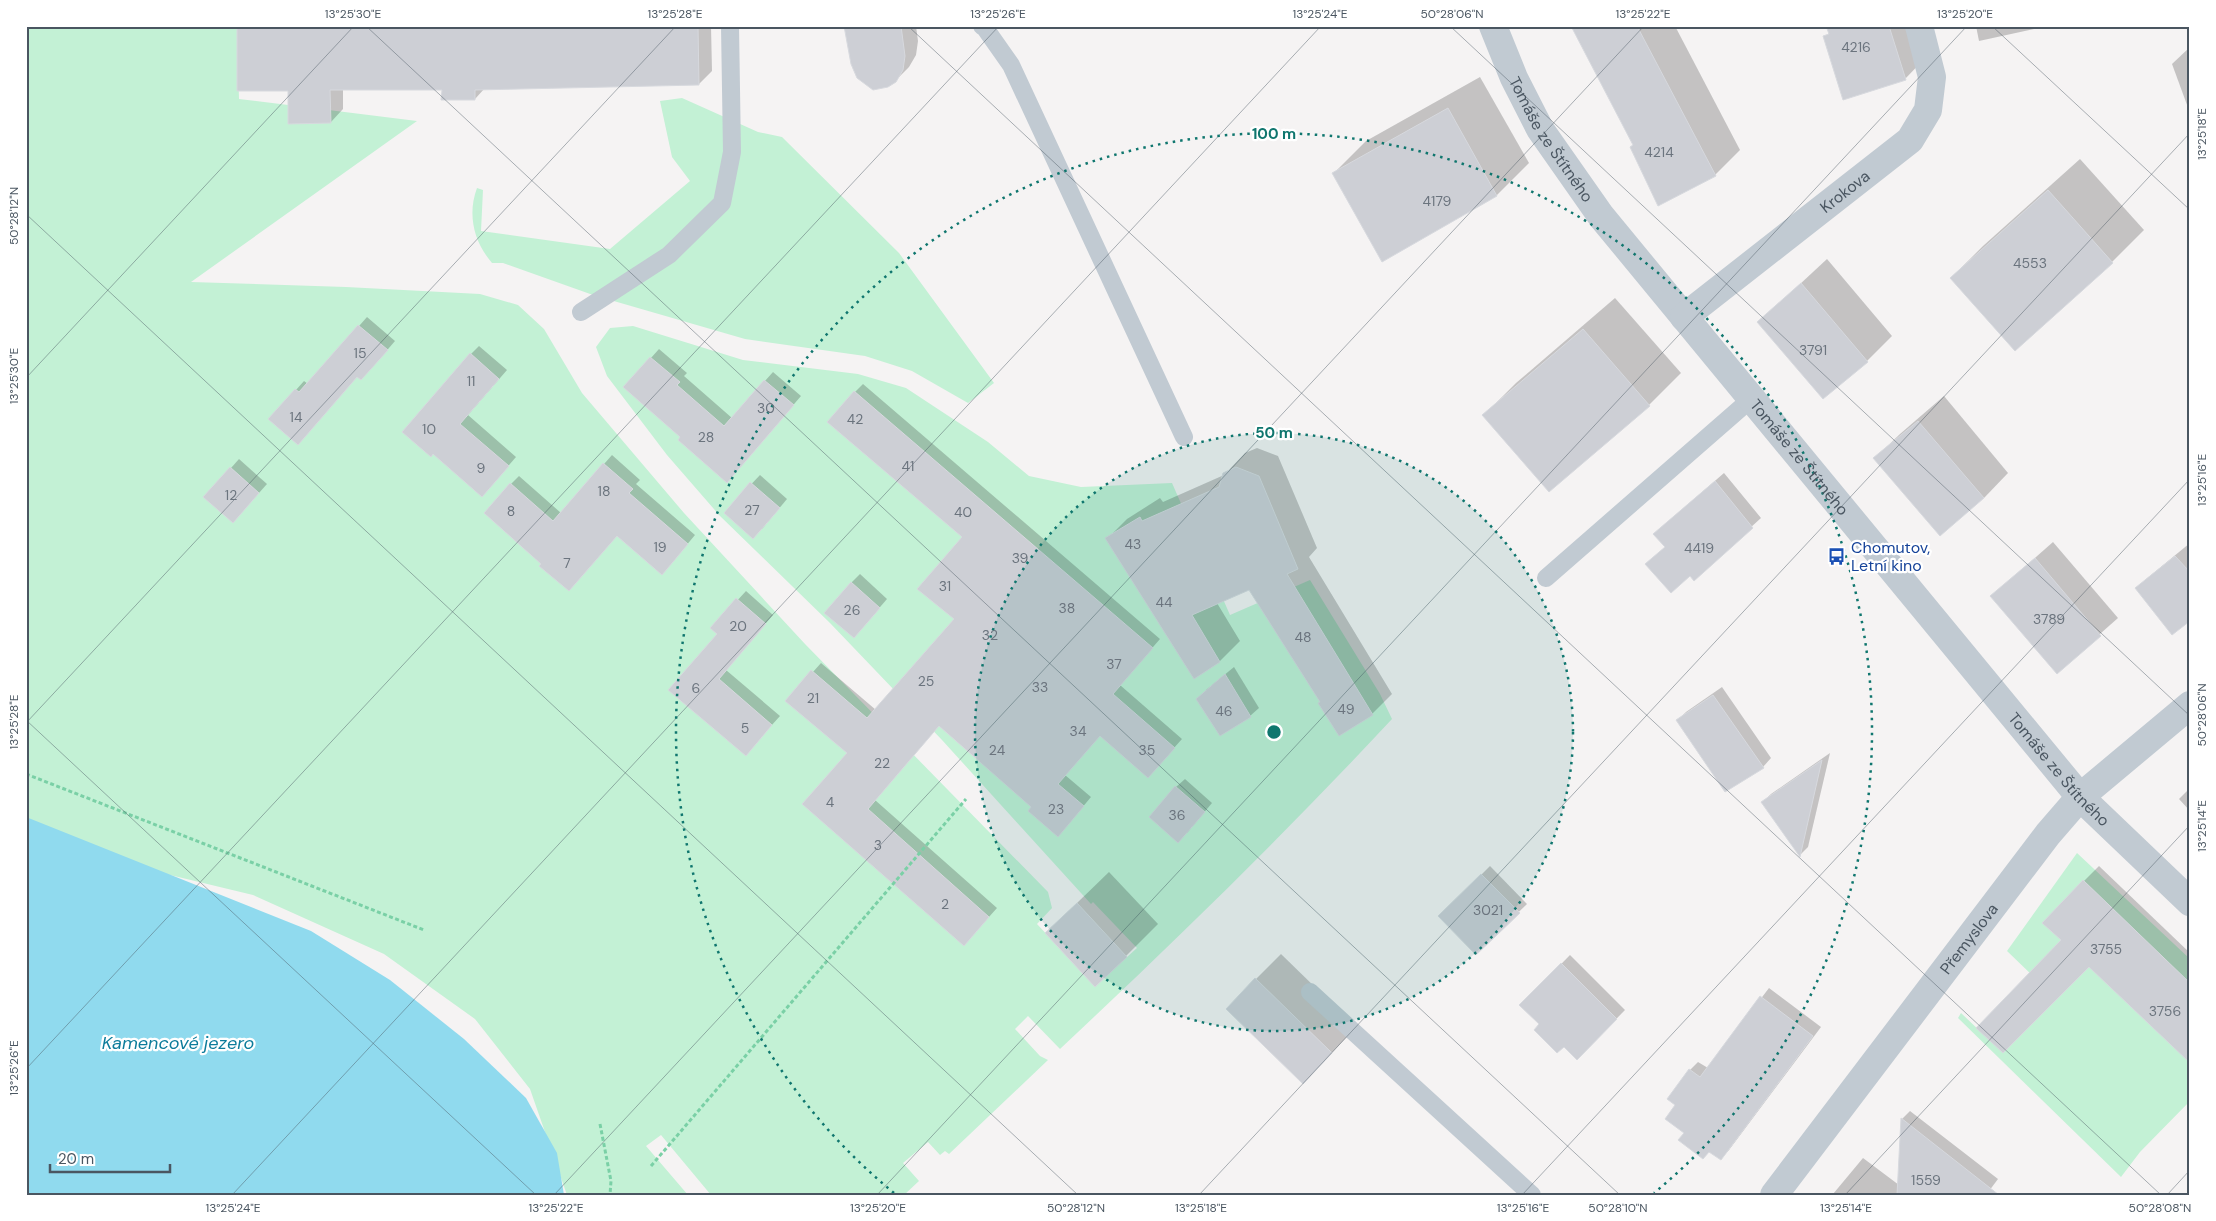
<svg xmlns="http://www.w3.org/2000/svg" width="2216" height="1221" font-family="'DM Sans',sans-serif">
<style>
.green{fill:#c3f1d5}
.water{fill:#90daee}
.shadow{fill:#0003}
.building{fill:#cdcfd5;stroke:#d7d9de}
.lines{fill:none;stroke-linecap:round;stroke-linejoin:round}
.path{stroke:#7ad0a6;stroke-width:3;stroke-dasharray:4 2.5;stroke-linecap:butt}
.lane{stroke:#c1cad2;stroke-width:18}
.street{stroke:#c1cad2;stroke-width:28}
.ticks{fill:none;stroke:#4a5661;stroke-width:1;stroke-opacity:0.45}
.ring{fill:none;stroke:#0f766e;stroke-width:2.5;stroke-dasharray:2.5 5}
.labels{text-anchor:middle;stroke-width:4.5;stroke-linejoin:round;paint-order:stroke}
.number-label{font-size:14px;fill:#6b747e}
.street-label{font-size:16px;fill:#4a5661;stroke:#fff}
.transit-label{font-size:16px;fill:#164399;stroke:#fff;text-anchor:start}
.water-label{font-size:18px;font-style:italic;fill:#0c7c9b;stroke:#fff}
.centre{fill:#0f766e;stroke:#fff;stroke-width:2.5}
.ring-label{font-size:15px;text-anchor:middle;font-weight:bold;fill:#0f766e;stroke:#fff;stroke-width:4.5;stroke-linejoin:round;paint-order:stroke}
.neatline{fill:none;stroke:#4a5661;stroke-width:2}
.ticks-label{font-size:12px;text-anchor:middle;fill:#4a5661}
</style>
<rect width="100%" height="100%" fill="#f5f3f3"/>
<g class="green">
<path d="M26,26h211l2,73 178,22 -226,161 155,5 134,7 38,11 26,24 38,64 102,120 121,131 243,248 4,16 -15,16 58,62 42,-38 -44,-46 -2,2 -149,-164 -112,-117 -110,-107 -53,-61 -60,-79 -11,-29 14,-19 23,-2 110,34 115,14 48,14 82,54 41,34 52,11 91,-4 58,132 80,-35 70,114 12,25c-107,115 -218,223 -332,330l-32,-33 -13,13 25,27 8,4 -99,94 -4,-3 -5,4 -12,-13 -25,21 16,18 -15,14h-193l-50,-60 -15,11 42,49h-121l-37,-106 -55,-70 -91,-65 -131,-59 -195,-47 -32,-27z"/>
<path d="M682,98l76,34 24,5 117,116 95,130 -26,20 -56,-32 -47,-15 -120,-17 -152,-44 -90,-32h-11c-18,-21 -25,-48 -15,-75l6,2 -2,41 129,18 80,-68 -18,-24 -12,-56z"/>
<polygon points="2077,853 2190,959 2190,1101 2140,1152 2121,1177 1958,1018 1961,1013 2003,1053 2056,998 2007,951"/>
</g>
<polygon class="water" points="26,817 311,931 390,980 464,1039 526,1098 557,1153 564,1195 26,1195"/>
<g class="shadow">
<polygon points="238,26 711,26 712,71 699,84 485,88 475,99 443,88 343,89 343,109 331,122 289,89"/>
<polygon points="830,26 916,26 918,41 916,55 909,67 895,81 846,28 830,29"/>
<polygon points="1572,26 1675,26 1740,150 1715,175 1634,144"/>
<polygon points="1828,26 1921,26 1930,53 1905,79 1825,37 1830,32"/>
<polygon points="1976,26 2037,26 2034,29 1979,41"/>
<polygon points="2190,47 2190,113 2172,64"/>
<polygon points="1480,77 1529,163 1497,195 1383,260 1334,173 1366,141"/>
<polygon points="2080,159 2144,230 2112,262 2015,350 1951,278 1983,246"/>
<polygon points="1827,259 1892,336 1867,361 1823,397 1759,322"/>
<polygon points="1615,298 1681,373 1649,405 1484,415 1516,383"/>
<polygon points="367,317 395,341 370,370 361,379 358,376 270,419 304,381 308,384"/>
<polygon points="479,346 507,370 468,415 516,457 490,487 434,453 471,354"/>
<polygon points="659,349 687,373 684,376 732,418 773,372 801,396 735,473 682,437 625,387"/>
<polygon points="863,384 1160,639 1120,685 1182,739 1156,768 1100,735 1065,775 1091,797 1066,827 1033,807 939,725 875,800 997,908 972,936 804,804 848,752 787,701 821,663 876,710 955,619 964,537 855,392"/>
<polygon points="1944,396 2008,473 1984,498 1875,458 1900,434"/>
<polygon points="1257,448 1278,456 1317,548 1309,557 1392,694 1372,714 1321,702 1250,589 1217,603 1240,641 1220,661 1194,677 1107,539 1127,519 1160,498 1163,502 1224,475 1245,453"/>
<polygon points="612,455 640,480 636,484 695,535 670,565 617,535 543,564 511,484 519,476 561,513"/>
<polygon points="239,459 267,484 241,513 231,468"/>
<polygon points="1724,473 1761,518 1694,579 1690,574 1646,564 1666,547 1663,526"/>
<polygon points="760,475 787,499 762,529 725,512"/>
<polygon points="2053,542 2118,618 2057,672 1992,596"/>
<polygon points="2190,543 2190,619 2145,580"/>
<polygon points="860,574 887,599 862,628 851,583"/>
<polygon points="746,591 773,615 726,670 780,716 746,754 670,690 719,634 712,628"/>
<polygon points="1234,667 1259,708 1250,716 1206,690"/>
<polygon points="1722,687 1771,758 1763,767 1678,720 1686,712"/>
<polygon points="1830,753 1808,847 1800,855 1763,802 1771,794"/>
<polygon points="1185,779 1212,803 1187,833 1176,787"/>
<polygon points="2190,788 2190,811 2179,799"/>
<polygon points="1490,866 1527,904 1476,953 1440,916"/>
<polygon points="2099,866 2190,953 2190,1056 2084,881"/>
<polygon points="1109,872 1158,924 1126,956 1046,933"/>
<polygon points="1281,954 1356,1027 1328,1057 1256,979"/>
<polygon points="1570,955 1625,1010 1577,1059 1521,1005"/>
<polygon points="1769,988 1821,1027 1729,1150 1721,1159 1685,1133 1677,1105 1690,1070 1698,1062 1708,1068"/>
<polygon points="1910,1111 1998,1179 1986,1195 1833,1194 1863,1158 1899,1185 1902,1119"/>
</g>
<g class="building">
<polygon points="237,26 698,26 699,85 475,90 475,100 441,100 442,90 330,90 331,123 288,124 288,91 237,91"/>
<polygon points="844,26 901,26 905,56 903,70 896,82 888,87 873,90 857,78 851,64"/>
<polygon points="1571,26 1637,26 1716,176 1658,206 1630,147 1633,145"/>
<polygon points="1826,26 1889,26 1906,80 1843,100 1823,36 1829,34"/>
<polygon points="1448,108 1497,196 1382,262 1332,173"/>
<polygon points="2048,190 2113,263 2015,351 1950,278"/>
<polygon points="1801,283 1868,362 1823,399 1757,322"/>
<polygon points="358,325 388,350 361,380 357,377 298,445 268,419 295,389 299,392"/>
<polygon points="1583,329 1650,406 1549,492 1482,415"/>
<polygon points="470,353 499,379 460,424 509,466 482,497 433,454 431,457 402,432"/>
<polygon points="650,357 680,382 677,385 724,426 764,380 794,405 727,483 678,440 680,437 623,387"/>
<polygon points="854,391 1153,648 1113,694 1175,748 1148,778 1100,736 1058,784 1084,806 1058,837 1028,811 1031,807 939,726 868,809 989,917 964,946 802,804 847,753 785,701 811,670 867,718 954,619 917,589 962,537 827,422"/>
<polygon points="1918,421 1984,498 1940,536 1873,458"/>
<polygon points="603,463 633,489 629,493 688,544 662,575 617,536 569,591 539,566 541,564 484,513 510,483 553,521"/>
<polygon points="230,467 259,493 233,523 203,497"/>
<polygon points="1236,467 1259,476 1298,569 1287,574 1373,715 1339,736 1318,703 1320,702 1249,590 1192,615 1220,662 1194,679 1105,538 1140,517 1142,521 1219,487 1223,473"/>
<polygon points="1715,481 1753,528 1694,581 1690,576 1671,593 1645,564 1665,547 1653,534"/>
<polygon points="750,482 780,508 753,539 724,513"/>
<polygon points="2175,556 2190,572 2190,621 2172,635 2135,588"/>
<polygon points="2035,558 2101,636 2057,674 1990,596"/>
<polygon points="851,582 880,608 854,638 824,613"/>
<polygon points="736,598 766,624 719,679 772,725 746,756 668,690 717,634 710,628"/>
<polygon points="1225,674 1251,717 1220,736 1196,699"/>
<polygon points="1713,695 1764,768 1725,792 1676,720"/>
<polygon points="1822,760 1800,857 1761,802"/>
<polygon points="1175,786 1205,812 1178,843 1149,817"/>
<polygon points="1481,874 1520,913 1476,955 1438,916"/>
<polygon points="2083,880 2190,983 2190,1063 2089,967 2003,1053 1976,1028 2061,940 2042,923"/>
<polygon points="1077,903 1127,957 1095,987 1045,933"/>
<polygon points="1561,963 1617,1019 1577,1060 1564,1047 1557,1053 1534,1030 1539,1024 1519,1005"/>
<polygon points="1255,978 1332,1053 1303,1084 1226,1009"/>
<polygon points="1760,996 1813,1036 1721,1160 1709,1152 1703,1159 1678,1140 1684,1133 1665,1119 1675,1105 1667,1099 1689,1069 1700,1077"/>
<polygon points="1901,1118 1999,1195 1897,1195"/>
</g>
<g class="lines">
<g class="path">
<polyline points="26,774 424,930"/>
<polyline points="600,1124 611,1181 610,1195"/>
<polyline points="651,1166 966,799"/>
</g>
<g class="lane">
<polyline points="982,26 985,28 1011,65 1184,437"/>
<polyline points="581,312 669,255 722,203 732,152 730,26"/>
<polyline points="1546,578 1751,399"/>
<polyline points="1310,992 1532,1195"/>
</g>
<g class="street">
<path id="s1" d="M1493,26l21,52 26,51 61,87 479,581 110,105"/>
<path id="s2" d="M1684,317l226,-177 18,-30 4,-33 -13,-51"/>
<path id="s3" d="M1774,1195l274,-361 32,-37 110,-92"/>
</g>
</g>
<path class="ticks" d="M366,26l1254,1169M908,26l1253,1169M1450,26l740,690M1992,26l198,184M26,32l5,-6M26,214l1052,981M26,378l328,-352M26,720l510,475M26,723l650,-697M26,1069l973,-1043M232,1195l1089,-1169M554,1195l1090,-1169M877,1195l1090,-1169M1199,1195l991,-1062M1522,1195l668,-716M1845,1195l345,-370M2167,1195l23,-25"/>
<circle cx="1274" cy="732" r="299" fill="#0f766e" fill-opacity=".12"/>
<g class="ring">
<circle cx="1274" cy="732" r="299"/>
<path d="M894 1193A598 598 0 1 1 1654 1193"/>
</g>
<defs>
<symbol id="bus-bare" viewBox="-9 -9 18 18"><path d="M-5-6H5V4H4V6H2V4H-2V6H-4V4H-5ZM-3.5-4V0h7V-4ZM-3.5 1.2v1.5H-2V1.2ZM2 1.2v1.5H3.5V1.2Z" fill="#1a4fb4" stroke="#fff" stroke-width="2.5" paint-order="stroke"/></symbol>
</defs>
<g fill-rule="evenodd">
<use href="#bus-bare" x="1824" y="544" width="25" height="25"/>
</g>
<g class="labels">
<g class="number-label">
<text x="1856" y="52">4216</text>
<text x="1659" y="157">4214</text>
<text x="1437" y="206">4179</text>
<text x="2030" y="268">4553</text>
<text x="1813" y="355">3791</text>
<text x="360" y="358">15</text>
<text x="471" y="386">11</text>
<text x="766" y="413">30</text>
<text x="296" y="422">14</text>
<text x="855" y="424">42</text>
<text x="429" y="434">10</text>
<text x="706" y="442">28</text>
<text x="908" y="471">41</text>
<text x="481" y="473">9</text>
<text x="604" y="496">18</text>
<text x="231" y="500">12</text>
<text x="752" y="515">27</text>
<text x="511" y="516">8</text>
<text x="963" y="517">40</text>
<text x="1133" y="549">43</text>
<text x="660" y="552">19</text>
<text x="1699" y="553">4419</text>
<text x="1020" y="563">39</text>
<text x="567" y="568">7</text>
<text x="945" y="591">31</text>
<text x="1164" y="607">44</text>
<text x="1067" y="613">38</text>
<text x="852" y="615">26</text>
<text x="2049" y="624">3789</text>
<text x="738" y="631">20</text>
<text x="990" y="640">32</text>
<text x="1303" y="642">48</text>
<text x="1114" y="669">37</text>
<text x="926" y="686">25</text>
<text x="1040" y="692">33</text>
<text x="696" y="693">6</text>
<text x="813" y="703">21</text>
<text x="1346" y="714">49</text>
<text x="1224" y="716">46</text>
<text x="745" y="733">5</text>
<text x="1078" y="736">34</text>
<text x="997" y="755">24</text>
<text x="1147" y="755">35</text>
<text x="882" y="768">22</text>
<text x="830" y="807">4</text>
<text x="1056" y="814">23</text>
<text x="1177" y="820">36</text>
<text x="878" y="850">3</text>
<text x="945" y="909">2</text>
<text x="1488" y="915">3021</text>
<text x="2106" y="954">3755</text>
<text x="2165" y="1016">3756</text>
<text x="1926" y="1185">1559</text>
</g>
<g class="street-label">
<text dy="6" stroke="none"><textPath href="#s1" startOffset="128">Tomáše ze Štítného</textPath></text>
<text dy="6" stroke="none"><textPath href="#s2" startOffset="204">Krokova</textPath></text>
<text dy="6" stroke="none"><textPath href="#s1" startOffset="532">Tomáše ze Štítného</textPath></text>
<text dy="6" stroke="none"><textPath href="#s1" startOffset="938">Tomáše ze Štítného</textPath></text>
<text dy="6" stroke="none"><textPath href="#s3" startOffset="322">Přemyslova</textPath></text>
</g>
<g class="transit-label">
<text x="1851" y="553">Chomutov,<tspan x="1851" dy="18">Letní kino</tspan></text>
</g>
<g class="water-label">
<text x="178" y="1049">Kamencové jezero</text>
</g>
</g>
<circle cx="1274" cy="732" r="8" class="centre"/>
<g class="ring-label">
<text x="1274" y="139">100 m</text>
<text x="1274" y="438">50 m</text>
</g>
<rect width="2216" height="1221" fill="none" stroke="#ffffff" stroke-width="55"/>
<path d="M50 1164v8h120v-8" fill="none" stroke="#4a5661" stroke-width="2.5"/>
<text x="58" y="1164" font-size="15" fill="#4a5661" stroke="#ffffff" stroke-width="4" paint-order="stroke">20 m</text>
<rect x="28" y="28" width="2160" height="1166" class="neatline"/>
<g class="ticks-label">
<text x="353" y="18">13°25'30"E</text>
<text x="675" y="18">13°25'28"E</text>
<text x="998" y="18">13°25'26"E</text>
<text x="1320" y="18">13°25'24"E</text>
<text x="1452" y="18">50°28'06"N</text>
<text x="1643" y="18">13°25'22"E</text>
<text x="1965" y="18">13°25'20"E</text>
<text transform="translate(2202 134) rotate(-90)" y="4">13°25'18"E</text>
<text transform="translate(14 216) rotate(-90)" y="4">50°28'12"N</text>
<text transform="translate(14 376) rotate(-90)" y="4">13°25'30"E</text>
<text transform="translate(2202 480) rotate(-90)" y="4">13°25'16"E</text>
<text transform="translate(2202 715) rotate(-90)" y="4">50°28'06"N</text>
<text transform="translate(14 722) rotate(-90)" y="4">13°25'28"E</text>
<text transform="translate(2202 826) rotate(-90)" y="4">13°25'14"E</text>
<text transform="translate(14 1068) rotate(-90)" y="4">13°25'26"E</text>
<text x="233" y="1212">13°25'24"E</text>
<text x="556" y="1212">13°25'22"E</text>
<text x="878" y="1212">13°25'20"E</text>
<text x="1076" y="1212">50°28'12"N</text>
<text x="1201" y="1212">13°25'18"E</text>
<text x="1523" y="1212">13°25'16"E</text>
<text x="1618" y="1212">50°28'10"N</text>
<text x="1846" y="1212">13°25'14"E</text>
<text x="2160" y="1212">50°28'08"N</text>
</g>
</svg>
